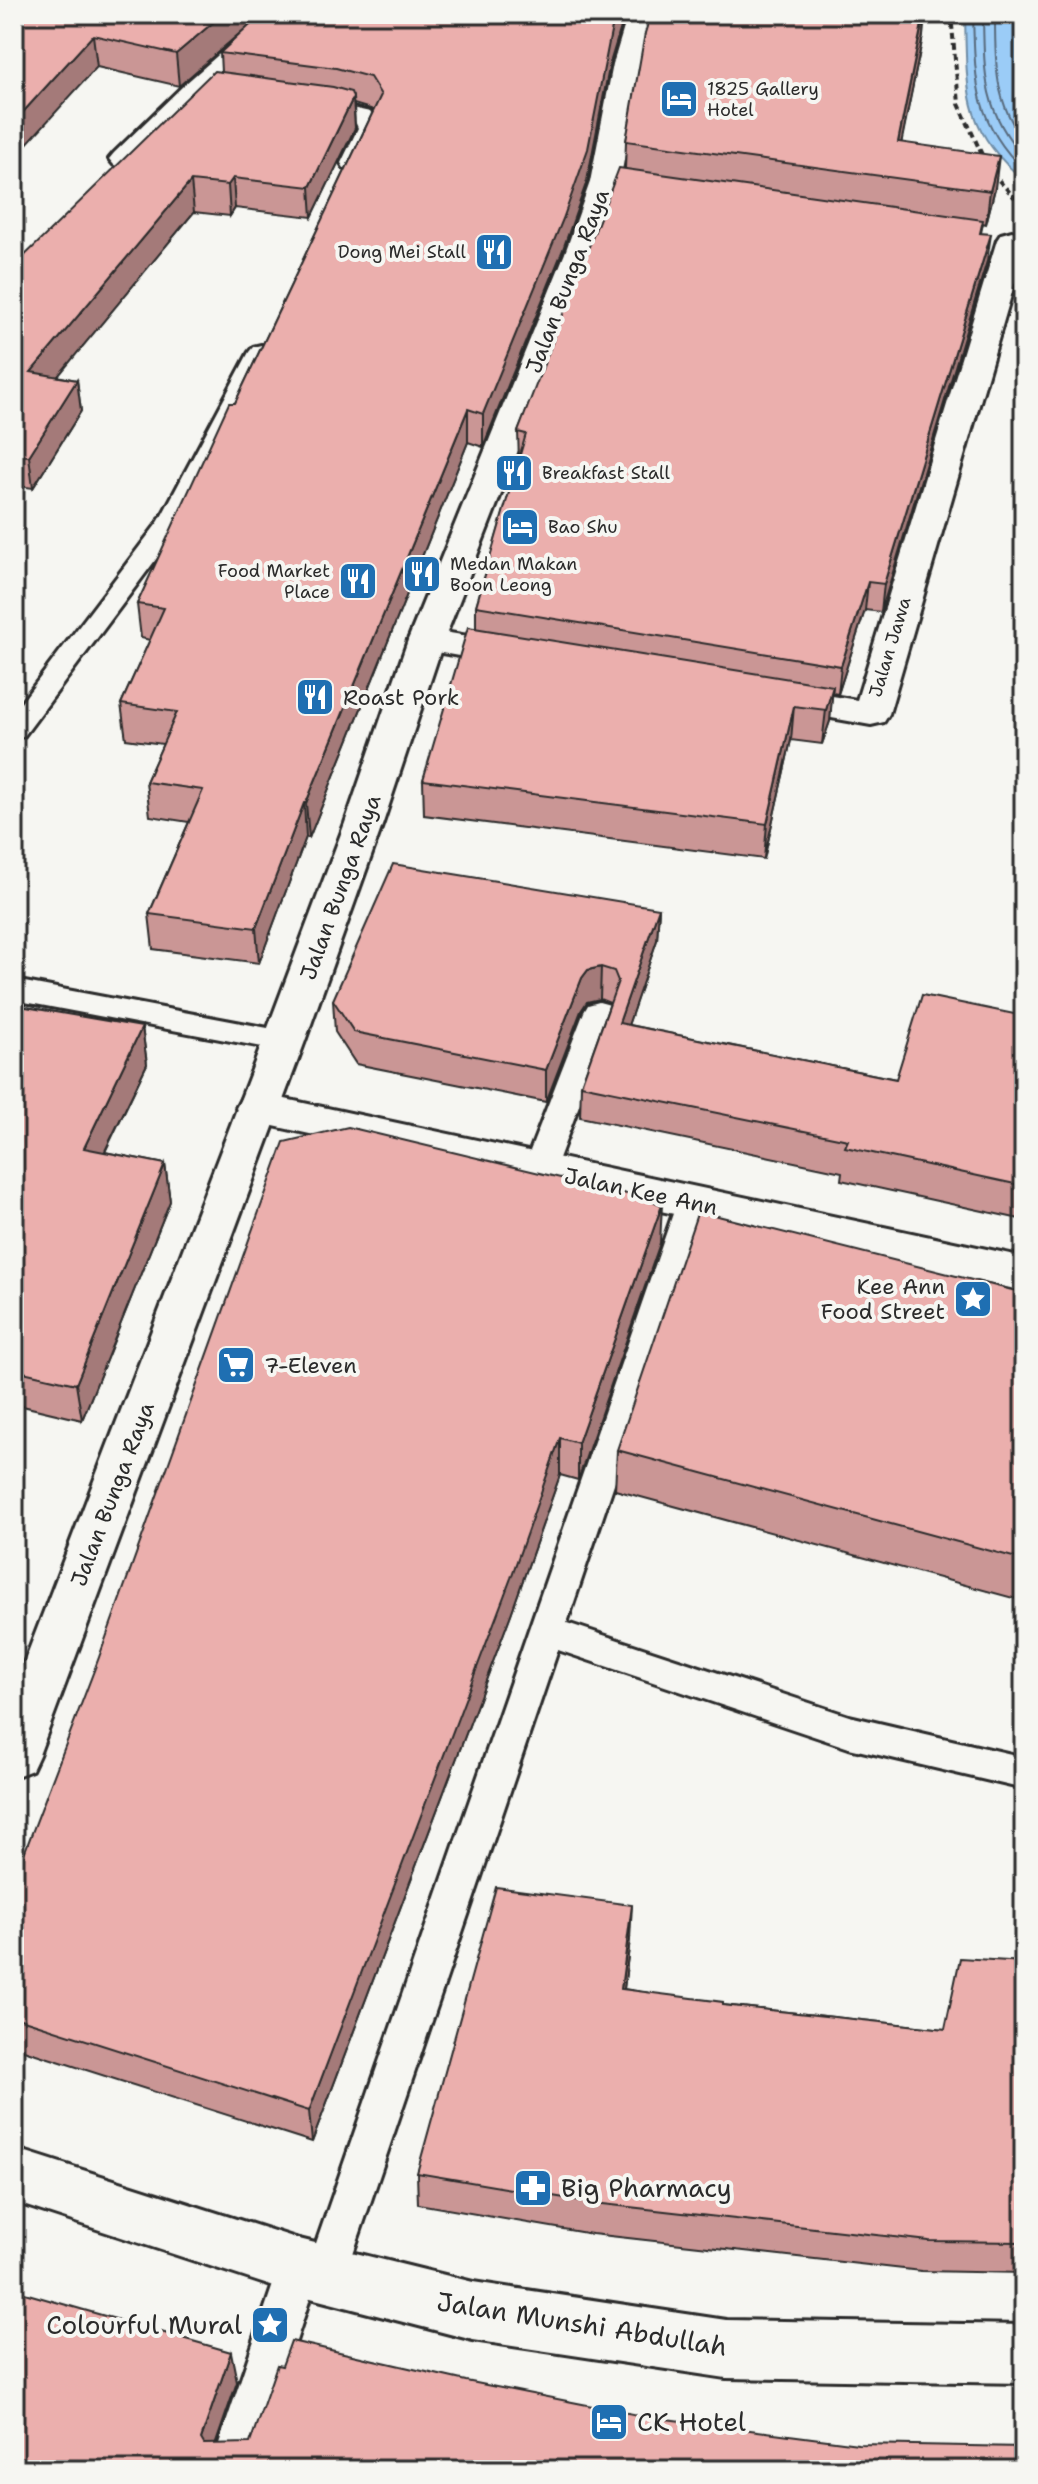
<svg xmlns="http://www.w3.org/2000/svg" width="1038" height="2484" font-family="'Shantell Sans',sans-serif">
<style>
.water{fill:#9bccf7;stroke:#6e8ca5;stroke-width:2}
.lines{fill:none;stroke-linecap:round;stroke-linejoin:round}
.shore{stroke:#586b7d;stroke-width:2}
.lane-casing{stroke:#2b2b2b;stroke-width:6}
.street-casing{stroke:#2b2b2b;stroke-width:6}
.secondary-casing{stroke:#2b2b2b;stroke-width:6}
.primary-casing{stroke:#2b2b2b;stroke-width:6}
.path{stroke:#2b2b2b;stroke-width:4;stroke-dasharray:6 4;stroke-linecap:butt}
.lane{fill:#f6f6f2;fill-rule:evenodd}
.street{fill:#f6f6f2;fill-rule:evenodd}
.secondary{fill:#f6f6f2;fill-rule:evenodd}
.primary{fill:#f6f6f2;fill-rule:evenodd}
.wall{fill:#ca9695;stroke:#2b2b2b;stroke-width:2}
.shaded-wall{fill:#a47a79;stroke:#2b2b2b;stroke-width:2}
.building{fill:#ebafad;stroke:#2b2b2b;stroke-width:2}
.labels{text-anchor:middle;stroke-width:8;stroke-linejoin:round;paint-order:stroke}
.far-poi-label{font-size:18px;fill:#2b2b2b;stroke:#f6f6f2;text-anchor:start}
.far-street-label{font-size:18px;fill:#2b2b2b;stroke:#f6f6f2}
.street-label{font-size:22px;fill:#2b2b2b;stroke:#f6f6f2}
.poi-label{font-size:22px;fill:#2b2b2b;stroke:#f6f6f2;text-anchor:start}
.near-poi-label{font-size:26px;fill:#2b2b2b;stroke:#f6f6f2;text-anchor:start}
.near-street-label{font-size:26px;fill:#2b2b2b;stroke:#f6f6f2}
</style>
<rect width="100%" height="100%" fill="#f6f6f2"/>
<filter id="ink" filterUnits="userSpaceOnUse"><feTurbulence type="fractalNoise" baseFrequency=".0125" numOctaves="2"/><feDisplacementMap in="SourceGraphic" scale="16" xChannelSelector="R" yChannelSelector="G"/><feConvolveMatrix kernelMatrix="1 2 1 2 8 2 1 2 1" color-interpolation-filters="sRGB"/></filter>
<g filter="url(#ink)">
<path class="water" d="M965,14h59v166c-62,-50 -57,-92 -59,-166z"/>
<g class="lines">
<g class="shore">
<path d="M973,14c2,65 1,108 51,156"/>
<path d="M983,14c1,58 0,98 41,143"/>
<path d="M995,14c0,46 -1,89 29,126"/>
</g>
<defs>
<g id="lane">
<polygon points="311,99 370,112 380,128 360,168 344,168 341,163 358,128 355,121 304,109 301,105"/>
<polygon points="261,345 269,347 273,352 183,523 24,736 14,738 14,712 159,521 249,352 253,347"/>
<polygon points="14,980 284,1031 295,1034 299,1041 295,1048 284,1051 14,1000"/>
<polygon points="599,1002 610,1005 614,1012 555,1169 550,1177 539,1180 528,1177 523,1169 584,1012 588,1005"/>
<polygon points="693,1190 704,1194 709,1202 567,1623 849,1716 1024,1757 1024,1789 849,1748 558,1650 341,2289 326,2295 313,2289 254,2470 210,2470 284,2252 299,2246 313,2252 677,1202 682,1194"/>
</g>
<g id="street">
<polygon points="1012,231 1024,235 1024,251 889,714 884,722 871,725 758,705 753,697 758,689 771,686 857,700 997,240 1001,234"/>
<polygon points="426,629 522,645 535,648 540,656 535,664 522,667 413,648 408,640 413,632"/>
<polygon points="257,1093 1024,1257 1024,1291 242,1119 236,1108 242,1097"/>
</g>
<g id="secondary">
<polygon points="265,14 295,14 134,165 124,168 114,165 109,159 114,153 185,84"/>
<polygon points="628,14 656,14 641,64 620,182 595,253 444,640 383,823 305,1041 39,1755 32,1770 14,1777 14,1689 263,1041 345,823 408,640 565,253 590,182 613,64"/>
</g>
<polygon id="primary" points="14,2148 299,2239 473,2282 726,2320 1024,2325 1024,2383 726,2378 473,2340 299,2295 14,2202"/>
</defs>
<use href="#lane" class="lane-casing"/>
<use href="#street" class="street-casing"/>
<use href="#secondary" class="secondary-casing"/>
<use href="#primary" class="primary-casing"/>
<g class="path">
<polyline points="951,14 959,104 983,157"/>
<polyline points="992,173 1015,198"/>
</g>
<use href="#lane" class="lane"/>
<use href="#street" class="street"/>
<use href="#secondary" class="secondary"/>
<use href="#primary" class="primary"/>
</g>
<g class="wall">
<polygon points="262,14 179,86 97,67 14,23"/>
<polygon points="262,14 625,14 610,63 587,181 562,252 483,447 468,442 309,838 306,837 259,963 153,949 149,914 189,822 150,816 146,782 163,744 126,739 121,704 150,640 141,638 137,604 235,403 373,112 371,109 354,104 355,128 312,217 235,208 230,216 194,212 57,376 77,380 81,411 33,488 19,486 14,493 14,266 221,72 220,53"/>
<polygon points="651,14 925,14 923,36 901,142 995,188 986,224 983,223 981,233 987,261 881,612 865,610 838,694 832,693 830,721 822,744 791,740 764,859 424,815 423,780 476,628 476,606 519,460 518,432 625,169 626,141"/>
<polygon points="659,908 657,940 628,1025 896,1079 1024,1016 1024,1220 841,1180 842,1172 580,1117 581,1085 610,1003 600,999 587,1002 581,1011 546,1102 356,1064 335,1032 333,1000"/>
<polygon points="14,1005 142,1027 147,1064 105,1152 165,1164 170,1201 82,1420 18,1405 14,1414"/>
<polygon points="660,1243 578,1480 560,1475 511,1614 312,2142 14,2047 14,1880"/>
<polygon points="1024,1293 1024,1601 615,1490 617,1450"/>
<polygon points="630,1939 624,1989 723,2005 945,2029 1024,1962 1024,2273 921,2271 592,2234 418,2204 417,2173"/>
</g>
<g class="shaded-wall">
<polygon points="223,14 262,14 179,86 176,54"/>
<polygon points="616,14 625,14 610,63 587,181 562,252 483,447 483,414"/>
<polygon points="924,14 923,36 895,174 898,142"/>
<polygon points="93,35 97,67 14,158 14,122"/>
<polygon points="353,98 355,128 312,217 310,187"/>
<polygon points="999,156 995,188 986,224 990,191"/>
<polygon points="233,178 235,208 230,216 228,185"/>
<polygon points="191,181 194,212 35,404 31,372"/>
<polygon points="991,234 987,261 881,612 884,584"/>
<polygon points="77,380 81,411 33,488 29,456"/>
<polygon points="468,409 468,442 309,838 306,803"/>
<polygon points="14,455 19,486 14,493"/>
<polygon points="868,582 865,610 838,694 841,666"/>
<polygon points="833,686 830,721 822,744 826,710"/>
<polygon points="794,706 791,740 764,859 767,824"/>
<polygon points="304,803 306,837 259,963 256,928"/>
<polygon points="659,908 657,940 618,1055 619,1023"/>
<polygon points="601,967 600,999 587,1002 581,1011 546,1102 546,1070 582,978 588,970"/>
<polygon points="142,1027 147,1064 89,1184 84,1148"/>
<polygon points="165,1164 170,1201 82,1420 76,1384"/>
<polygon points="662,1205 660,1243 578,1480 578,1443"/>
<polygon points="14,1383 18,1405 14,1414"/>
<polygon points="560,1438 560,1475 511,1614 312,2142 309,2111"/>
<polygon points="632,1905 630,1939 620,2022 621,1989"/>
<polygon points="231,2352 237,2382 207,2469 201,2439"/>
</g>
<g class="building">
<polygon points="26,14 223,14 176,54 93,35 14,122 14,23"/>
<polygon points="262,14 616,14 611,32 588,149 563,219 483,414 468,409 306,803 304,803 256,928 149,914 203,790 146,782 177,712 121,704 164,608 137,604 229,403 235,403 381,95 370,77 336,68 220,53"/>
<polygon points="651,14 924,14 898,142 999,156 990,191 626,141 645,33"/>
<polygon points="214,71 333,87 351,92 353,98 310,187 233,178 228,185 191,181 31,372 77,380 29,456 14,455 14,266"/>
<polygon points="619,168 983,220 980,233 991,234 884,584 868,582 841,666 476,606 526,434 518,432"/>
<polygon points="468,627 833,686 826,710 794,706 767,824 423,780"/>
<polygon points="393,864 659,908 619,1023 896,1079 922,995 1024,1016 1024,1186 845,1147 848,1140 581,1085 618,981 614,971 601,967 588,970 582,978 546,1070 354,1032 333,1000"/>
<polygon points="14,1005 142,1027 84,1148 165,1164 76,1384 14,1370"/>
<polygon points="348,1127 648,1199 662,1205 578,1443 560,1438 511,1578 309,2111 14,2017 14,1880 98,1660 284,1142"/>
<polygon points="698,1211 1024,1293 1024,1560 617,1450"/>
<polygon points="496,1887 632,1905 621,1989 723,2002 723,2005 945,2029 960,1958 1024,1962 1024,2242 929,2241 594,2203 417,2173"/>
<polygon points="14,2290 231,2352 201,2439 204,2444 250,2443 277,2365 282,2366 291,2341 466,2381 643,2416 858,2444 1024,2447 1024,2470 14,2470"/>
</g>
</g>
<defs>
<symbol id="hotel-square" viewBox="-11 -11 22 22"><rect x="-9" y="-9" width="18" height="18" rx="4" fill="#1f6fb2" stroke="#f6f6f2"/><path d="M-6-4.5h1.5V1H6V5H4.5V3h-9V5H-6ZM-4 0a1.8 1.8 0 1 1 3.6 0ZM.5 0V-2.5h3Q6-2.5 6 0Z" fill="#fff"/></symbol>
<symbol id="restaurant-square" viewBox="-11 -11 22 22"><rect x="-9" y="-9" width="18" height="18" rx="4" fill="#1f6fb2" stroke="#f6f6f2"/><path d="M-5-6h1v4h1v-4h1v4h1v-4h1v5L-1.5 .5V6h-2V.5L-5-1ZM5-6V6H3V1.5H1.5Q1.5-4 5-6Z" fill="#fff"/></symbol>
<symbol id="sight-square" viewBox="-11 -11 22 22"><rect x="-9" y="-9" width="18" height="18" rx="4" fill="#1f6fb2" stroke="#f6f6f2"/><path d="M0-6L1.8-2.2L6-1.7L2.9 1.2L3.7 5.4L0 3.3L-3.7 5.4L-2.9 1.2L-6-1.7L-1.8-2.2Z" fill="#fff"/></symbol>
<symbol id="supermarket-square" viewBox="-11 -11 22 22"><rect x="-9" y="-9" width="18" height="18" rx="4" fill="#1f6fb2" stroke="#f6f6f2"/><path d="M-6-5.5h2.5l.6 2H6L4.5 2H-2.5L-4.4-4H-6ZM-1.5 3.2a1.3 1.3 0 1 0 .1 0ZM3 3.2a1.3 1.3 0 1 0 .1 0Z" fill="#fff"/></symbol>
<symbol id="pharmacy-square" viewBox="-11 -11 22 22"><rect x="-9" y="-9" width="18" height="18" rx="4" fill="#1f6fb2" stroke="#f6f6f2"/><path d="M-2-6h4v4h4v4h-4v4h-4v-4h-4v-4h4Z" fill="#fff"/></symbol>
</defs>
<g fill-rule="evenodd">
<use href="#hotel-square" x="657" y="77" width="44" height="44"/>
<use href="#restaurant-square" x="472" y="230" width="44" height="44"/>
<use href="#restaurant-square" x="492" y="451" width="44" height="44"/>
<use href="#hotel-square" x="498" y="505" width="44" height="44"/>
<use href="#restaurant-square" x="400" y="552" width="44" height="44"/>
<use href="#restaurant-square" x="336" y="559" width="44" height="44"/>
<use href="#restaurant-square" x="293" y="675" width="44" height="44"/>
<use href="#sight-square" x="951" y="1277" width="44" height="44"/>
<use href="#supermarket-square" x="214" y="1343" width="44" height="44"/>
<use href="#pharmacy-square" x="511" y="2166" width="44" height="44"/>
<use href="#sight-square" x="248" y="2303" width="44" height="44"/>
<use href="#hotel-square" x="587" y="2400" width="44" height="44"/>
</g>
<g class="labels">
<g class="far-poi-label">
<text x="707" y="95">1825 Gallery<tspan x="707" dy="21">Hotel</tspan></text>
<text x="466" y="258" text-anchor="end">Dong Mei Stall</text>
<text x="542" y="479">Breakfast Stall</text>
<text x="548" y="533">Bao Shu</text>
<text x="450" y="570">Medan Makan<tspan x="450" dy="21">Boon Leong</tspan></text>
<text x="330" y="577" text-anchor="end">Food Market<tspan x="330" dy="21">Place</tspan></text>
</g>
<g class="far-street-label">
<text transform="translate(890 647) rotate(-73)" y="6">Jalan Jawa</text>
</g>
<g class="street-label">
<text transform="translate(567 281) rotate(-69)" y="8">Jalan Bunga Raya</text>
<text transform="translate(340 887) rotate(-70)" y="8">Jalan Bunga Raya</text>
<text transform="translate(641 1191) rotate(12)" y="8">Jalan Kee Ann</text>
<text transform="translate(112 1494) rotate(-69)" y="8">Jalan Bunga Raya</text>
</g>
<g class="poi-label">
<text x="343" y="705">Roast Pork</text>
<text x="945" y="1294" text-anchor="end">Kee Ann<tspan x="945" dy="25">Food Street</tspan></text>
<text x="264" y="1373">7-Eleven</text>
</g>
<g class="near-poi-label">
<text x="561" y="2197">Big Pharmacy</text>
<text x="242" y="2334" text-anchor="end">Colourful Mural</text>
<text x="637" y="2431">CK Hotel</text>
</g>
<g class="near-street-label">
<text transform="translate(582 2324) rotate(9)" y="9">Jalan Munshi Abdullah</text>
</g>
</g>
<rect width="1038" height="2484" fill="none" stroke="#f6f6f2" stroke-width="48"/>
<rect x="24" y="24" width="990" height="2436" fill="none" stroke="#2b2b2b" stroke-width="3" filter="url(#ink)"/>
</svg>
